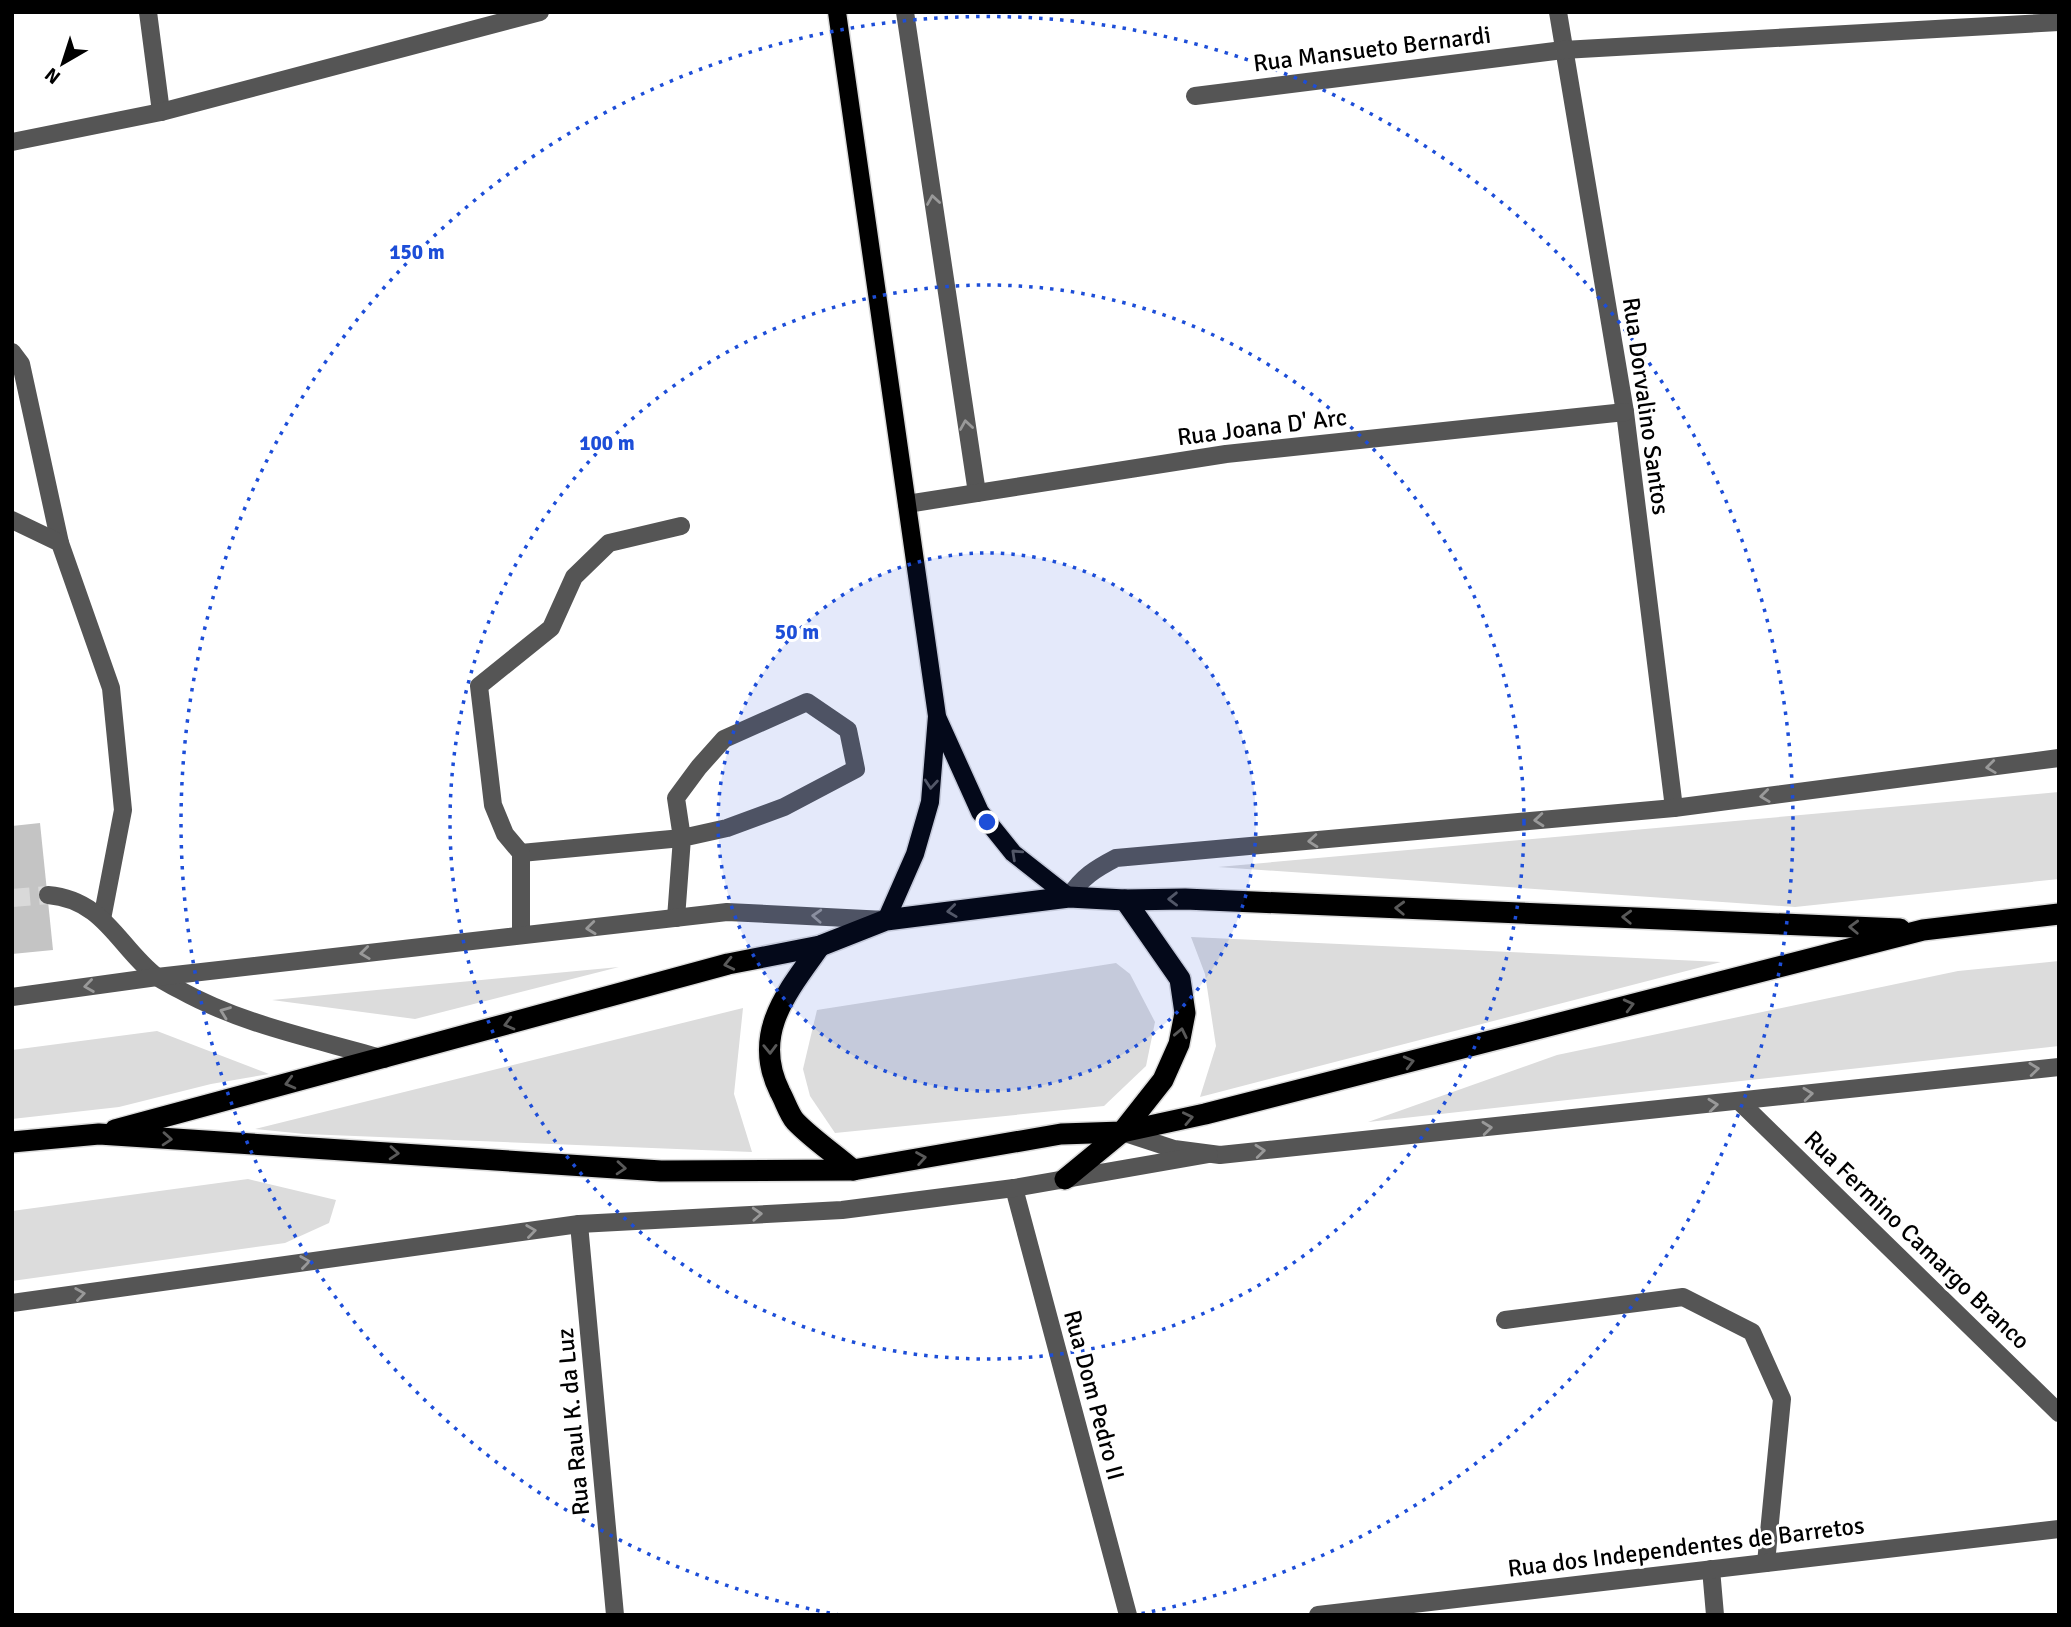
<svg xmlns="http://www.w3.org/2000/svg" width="2071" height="1627" font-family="Signika,sans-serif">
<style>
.green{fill:#dcdcdc}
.building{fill:#c4c4c4}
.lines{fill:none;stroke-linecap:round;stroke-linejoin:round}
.minor-tunnel{stroke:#d9d9d9;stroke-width:18;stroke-dasharray:18 9;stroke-linecap:butt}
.major-casing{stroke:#dbdbdb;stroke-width:21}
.highway-casing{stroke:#dbdbdb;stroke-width:24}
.minor{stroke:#555;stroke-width:18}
.major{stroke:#000;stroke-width:18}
.highway{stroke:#000;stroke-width:21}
.oneway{stroke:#999}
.oneway2{stroke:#595959}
.ring{fill:none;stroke:#1d4ed8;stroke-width:3.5;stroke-dasharray:3.5 7}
.labels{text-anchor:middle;stroke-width:6;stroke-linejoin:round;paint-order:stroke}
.street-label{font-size:24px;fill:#000;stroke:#fff}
.centre{fill:#1d4ed8;stroke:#fff;stroke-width:3.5}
.ring-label{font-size:21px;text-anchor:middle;font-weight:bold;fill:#1d4ed8;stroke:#fff;stroke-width:6;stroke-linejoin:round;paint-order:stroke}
</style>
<rect width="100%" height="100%" fill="#fff"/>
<g class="green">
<polygon points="2059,792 2059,879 1795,907 1218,867"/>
<polygon points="1191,937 1721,962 1200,1097 1216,1046 1205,974"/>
<polygon points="2059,961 2059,1046 1368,1122 1557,1055 1958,971"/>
<polygon points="1116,963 1130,974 1155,1022 1146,1066 1104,1106 835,1133 810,1096 803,1069 817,1010"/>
<polygon points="619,967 415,1019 272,1000"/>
<polygon points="743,1008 734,1094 752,1152 305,1134 255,1129"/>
<polygon points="157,1031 269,1074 211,1084 119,1107 12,1119 12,1050"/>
<polygon points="248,1179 336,1200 329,1223 285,1243 12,1281 12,1211"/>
</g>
<polygon class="building" points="40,823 53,950 12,954 12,826"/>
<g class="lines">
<polyline class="minor-tunnel" points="12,898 48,895"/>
<defs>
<g id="major">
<polyline points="837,12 937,716 930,802 915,854 886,920"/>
<polyline points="938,719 980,812 1013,853 1069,897"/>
</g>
<g id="highway">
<path d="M820,946c-33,46 -69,88 -40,146 5,9 9,22 15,29 17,18 40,33 58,49"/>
<polyline points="115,1130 728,964 820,946 886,920 1069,897 1125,900 1185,899 1900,929"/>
<polyline points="12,1142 99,1134 661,1171 853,1170 1061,1134 1122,1132 1205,1114 1923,930 2059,914"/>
<polyline points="1065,1179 1122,1132 1163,1080 1179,1044 1185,1013 1180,979 1125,900"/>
</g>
</defs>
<use href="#major" class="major-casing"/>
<use href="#highway" class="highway-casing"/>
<g class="minor">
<polyline points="148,12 161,112"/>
<polyline points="905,12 977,493"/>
<polyline points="1558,12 1625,412 1674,808"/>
<polyline points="1195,96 1563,50 2059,22"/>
<polyline points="12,142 161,112 540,12"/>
<polyline points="12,352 21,364 60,543"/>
<polyline points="907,504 1226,454 1625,412"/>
<polyline points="12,520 60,543 111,688 123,810 102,919"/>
<polyline points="521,853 682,838 676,798 699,767 724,739 807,702 848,730 856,769 784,807 727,828 682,838 676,918"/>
<path d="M48,895c57,5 70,52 109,82 7,5 16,9 23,13 63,35 136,49 204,69"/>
<path d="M1069,897c13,-20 26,-28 47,-39l558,-50 385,-50"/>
<polyline points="521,935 521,853 505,834 493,805 479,686 551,628 574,577 609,543 681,526"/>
<polyline points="12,997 157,977 727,912 886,920"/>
<polyline points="1740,1102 2059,1413"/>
<polyline points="1122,1132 1174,1149 1220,1155 2059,1067"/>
<polyline points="1014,1188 1128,1615"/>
<polyline points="579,1224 615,1615"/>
<polyline points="12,1303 579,1224 842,1210 1014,1188 1209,1154"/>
<polyline points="1505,1320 1683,1297 1752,1332 1782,1399 1766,1563"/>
<polyline points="1711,1569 1715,1615"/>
<polyline points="1318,1615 2059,1529"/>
</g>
<use href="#major" class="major"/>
<use href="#highway" class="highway"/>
</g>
<defs><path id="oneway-chevron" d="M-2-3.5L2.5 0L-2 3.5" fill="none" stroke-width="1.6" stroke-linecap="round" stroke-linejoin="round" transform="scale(1.75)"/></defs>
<g class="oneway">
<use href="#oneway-chevron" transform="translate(933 200) rotate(-99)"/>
<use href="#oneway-chevron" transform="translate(966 425) rotate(-99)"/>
<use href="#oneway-chevron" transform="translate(1991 767) rotate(173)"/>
<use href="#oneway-chevron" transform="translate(1765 796) rotate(173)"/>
<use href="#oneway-chevron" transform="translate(1539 820) rotate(175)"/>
<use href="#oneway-chevron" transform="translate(1313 841) rotate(175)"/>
<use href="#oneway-chevron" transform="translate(817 916) rotate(-177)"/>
<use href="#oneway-chevron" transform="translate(591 928) rotate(174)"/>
<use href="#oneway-chevron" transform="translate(365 953) rotate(173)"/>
<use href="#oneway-chevron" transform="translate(89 986) rotate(172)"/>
<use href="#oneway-chevron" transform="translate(225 1012) rotate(-159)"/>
<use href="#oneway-chevron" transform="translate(2034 1069) rotate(-6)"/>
<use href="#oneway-chevron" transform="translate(1808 1094) rotate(-6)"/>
<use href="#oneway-chevron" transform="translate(1713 1105) rotate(-6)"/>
<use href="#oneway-chevron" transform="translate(1487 1128) rotate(-6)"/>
<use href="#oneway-chevron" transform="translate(1260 1151) rotate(-6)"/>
<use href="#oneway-chevron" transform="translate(757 1214) rotate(-3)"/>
<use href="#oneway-chevron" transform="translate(531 1231) rotate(-8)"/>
<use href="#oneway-chevron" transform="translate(305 1262) rotate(-8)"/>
<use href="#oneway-chevron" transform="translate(80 1294) rotate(-8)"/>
</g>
<g class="oneway2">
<use href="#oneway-chevron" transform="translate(931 784) rotate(95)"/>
<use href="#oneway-chevron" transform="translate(1016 854) rotate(-137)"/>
<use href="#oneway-chevron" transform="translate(1173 899) rotate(179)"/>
<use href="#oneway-chevron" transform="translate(1400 908) rotate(-178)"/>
<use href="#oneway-chevron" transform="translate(952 911) rotate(173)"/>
<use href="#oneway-chevron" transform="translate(1627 917) rotate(-178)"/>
<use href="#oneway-chevron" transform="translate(1854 927) rotate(-178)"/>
<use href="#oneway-chevron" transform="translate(729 964) rotate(167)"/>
<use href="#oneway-chevron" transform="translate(1629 1005) rotate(-14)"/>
<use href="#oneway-chevron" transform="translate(509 1024) rotate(165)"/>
<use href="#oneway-chevron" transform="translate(1181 1033) rotate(-78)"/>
<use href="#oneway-chevron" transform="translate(770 1049) rotate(89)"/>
<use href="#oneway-chevron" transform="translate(1409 1062) rotate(-14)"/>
<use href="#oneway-chevron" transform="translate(290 1083) rotate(165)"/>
<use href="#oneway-chevron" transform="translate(1188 1118) rotate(-12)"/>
<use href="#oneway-chevron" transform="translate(167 1139) rotate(4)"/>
<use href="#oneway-chevron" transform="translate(394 1153) rotate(4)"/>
<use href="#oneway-chevron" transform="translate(921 1158) rotate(-10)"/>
<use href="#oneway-chevron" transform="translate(621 1168) rotate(4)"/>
</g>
<circle cx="987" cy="822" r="269" fill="#1d4ed8" fill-opacity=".12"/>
<g class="ring">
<circle cx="987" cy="822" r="269"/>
<circle cx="987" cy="822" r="537"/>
<path d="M840 1615A806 806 0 1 1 1134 1615"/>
</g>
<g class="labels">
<g class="street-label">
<text transform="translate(1372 49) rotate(-7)" y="8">Rua Mansueto Bernardi</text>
<text transform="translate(1646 406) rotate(82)" y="8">Rua Dorvalino Santos</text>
<text transform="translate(1262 427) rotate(-7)" y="8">Rua Joana D' Arc</text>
<text transform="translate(1917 1240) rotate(44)" y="8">Rua Fermino Camargo Branco</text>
<text transform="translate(1094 1395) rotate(75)" y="8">Rua Dom Pedro II</text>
<text transform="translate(573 1422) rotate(-95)" y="8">Rua Raul K. da Luz</text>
<text transform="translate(1686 1547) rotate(-7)" y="8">Rua dos Independentes de Barretos</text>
</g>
</g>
<circle cx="987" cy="822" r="10" class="centre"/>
<g class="ring-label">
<text x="417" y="259">150 m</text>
<text x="607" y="450">100 m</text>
<text x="797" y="639">50 m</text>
</g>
<rect width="2071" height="1627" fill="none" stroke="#000000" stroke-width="28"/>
<g transform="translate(63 63) rotate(219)" stroke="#ffffff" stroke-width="5" paint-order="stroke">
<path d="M0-5L12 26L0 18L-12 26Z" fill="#000000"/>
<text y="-10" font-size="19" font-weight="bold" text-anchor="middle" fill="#000000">N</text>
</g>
</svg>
